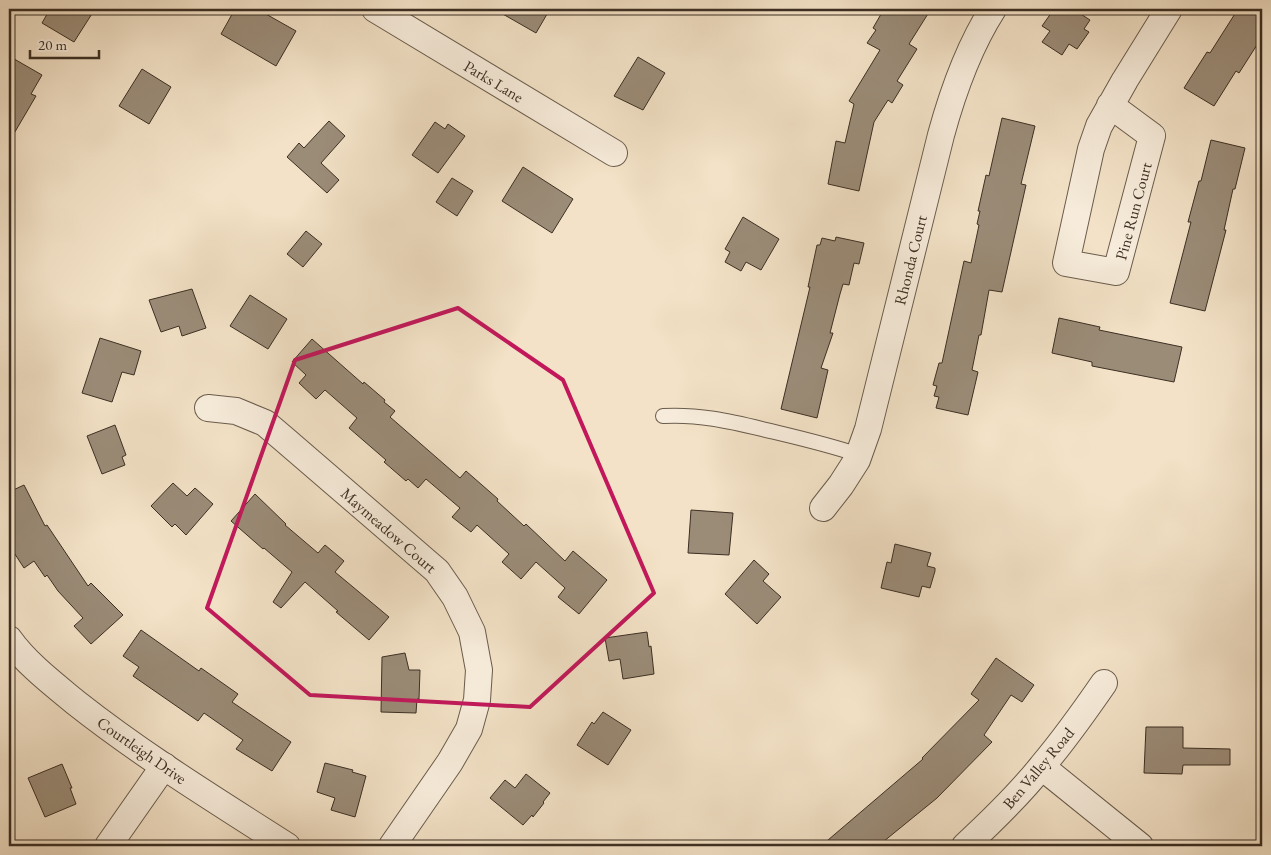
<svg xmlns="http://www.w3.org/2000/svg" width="1271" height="855" font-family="'EB Garamond',serif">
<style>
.building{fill:#9b8c78;stroke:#3c2f23}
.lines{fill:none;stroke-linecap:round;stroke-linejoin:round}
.lane-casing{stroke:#6a5c4c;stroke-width:16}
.street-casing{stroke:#6a5c4c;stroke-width:28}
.lane{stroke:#f7ecdb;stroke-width:14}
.street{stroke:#f7ecdb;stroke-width:26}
.marked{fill:none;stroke:#c2185b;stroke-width:4;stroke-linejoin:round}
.labels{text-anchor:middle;stroke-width:4.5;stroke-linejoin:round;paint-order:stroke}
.street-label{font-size:16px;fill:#3c2f23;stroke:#f7ecdb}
</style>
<rect width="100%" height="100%" fill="#f3e2c7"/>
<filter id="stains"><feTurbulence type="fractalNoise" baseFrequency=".004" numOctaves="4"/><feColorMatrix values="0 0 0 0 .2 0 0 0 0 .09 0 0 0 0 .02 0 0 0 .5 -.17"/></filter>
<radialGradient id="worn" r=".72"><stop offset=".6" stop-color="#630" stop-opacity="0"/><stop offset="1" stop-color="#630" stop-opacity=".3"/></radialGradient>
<g class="building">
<polygon points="50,9 95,9 74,42 42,23"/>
<polygon points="235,9 257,9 296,31 276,66 221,34"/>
<polygon points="494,9 550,9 536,33"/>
<polygon points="884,9 931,9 909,44 917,49 897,81 903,85 892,103 888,100 874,122 859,191 828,184 836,141 845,143 854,104 849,101 880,50 867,43 876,30 873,28"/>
<polygon points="1054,9 1073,9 1090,20 1084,29 1089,32 1077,49 1069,44 1062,55 1042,42 1050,31 1042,26"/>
<polygon points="1238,9 1262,9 1262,37 1239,73 1236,71 1214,106 1184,88 1207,52 1210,53"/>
<polygon points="9,56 42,75 31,94 36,96 9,142"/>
<polygon points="638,57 665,73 643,110 614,96"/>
<polygon points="142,69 171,87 149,124 119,106"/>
<polygon points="1002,118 1035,126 1021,184 1026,185 1002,292 989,290 981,335 979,335 972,370 978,372 968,415 936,408 939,397 934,396 937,386 933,385 939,363 942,363 964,261 971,263 979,225 977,224 980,211 978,211 986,175 989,176"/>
<polygon points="329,121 345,136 321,163 339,180 327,193 287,157 299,143 304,148"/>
<polygon points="435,122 445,129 448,124 465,136 438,173 412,155"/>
<polygon points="1211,140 1245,148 1235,189 1233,189 1224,230 1226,230 1205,311 1170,303 1191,222 1188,222 1199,181 1201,181"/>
<polygon points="523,167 573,199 552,233 502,201"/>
<polygon points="452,178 473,191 457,216 436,202"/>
<polygon points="743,217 779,239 761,270 746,262 741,271 725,262 730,252 725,249"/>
<polygon points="306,231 322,244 303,267 287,254"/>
<polygon points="836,237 864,243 859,264 854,263 849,285 843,284 840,294 830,333 833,333 821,368 828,370 817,418 781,409 810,287 808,287 817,245 820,245 822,238 835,241"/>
<polygon points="192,289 206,328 182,336 179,326 161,332 149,300"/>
<polygon points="250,295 287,319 268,349 230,326"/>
<polygon points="1059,318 1100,327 1099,330 1182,347 1174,382 1092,366 1092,362 1052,353"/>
<polygon points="100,338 141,351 134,375 122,372 112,402 82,393"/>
<polygon points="312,339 363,384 364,382 385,400 384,402 395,411 390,417 460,478 466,471 498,499 497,501 524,526 526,524 565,561 573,551 607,580 579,614 558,597 565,588 536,562 521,579 502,562 509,554 477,525 471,532 452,517 460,508 426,479 418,488 408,479 406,481 384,462 386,460 349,428 357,418 325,390 316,399 299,383 306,375 292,362"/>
<polygon points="115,425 126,455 122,457 125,465 102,474 87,436"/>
<polygon points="173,483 187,496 195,488 213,504 186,535 175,524 172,527 151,506"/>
<polygon points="24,485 45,526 47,525 88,586 91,583 123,615 91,644 74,626 83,618 58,591 47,575 45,577 34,561 24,568 9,545 9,492"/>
<polygon points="255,494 286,524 285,525 318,553 325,545 344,561 335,572 389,617 369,640 336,612 338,611 305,582 281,608 273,602 292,572 264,548 263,549 231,521"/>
<polygon points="691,510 733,513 729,555 688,553"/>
<polygon points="895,544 931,553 927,566 935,568 935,571 930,588 922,586 919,597 881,588 887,562 891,563"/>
<polygon points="754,560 769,574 763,581 781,597 757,624 725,594"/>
<polygon points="141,630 199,671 201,668 238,694 232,702 291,742 272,771 236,749 243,740 204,713 198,721 133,676 139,667 123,656"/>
<polygon points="647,632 649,647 651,646 654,674 623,679 620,659 609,661 605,638"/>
<polygon points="405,653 409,670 420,670 419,699 417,699 416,713 381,712 382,657"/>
<polygon points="996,658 1034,685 1022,702 1011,695 984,735 992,742 937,798 878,846 821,846 923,759 922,758 979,700 971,694"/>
<polygon points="603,712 631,730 608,765 577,745 592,722 594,724"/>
<polygon points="1146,727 1183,727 1183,748 1230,749 1230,765 1183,765 1182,774 1144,773"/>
<polygon points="325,763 353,770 352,772 366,776 355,817 331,810 335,798 317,792"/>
<polygon points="62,764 72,788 70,788 76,804 45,817 28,778"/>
<polygon points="526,774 550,793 543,802 544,803 533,817 532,815 523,825 490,798 505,780 515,788"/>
</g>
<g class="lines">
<defs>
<path id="lane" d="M663,416c35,-2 66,5 99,13 33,8 65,15 97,26"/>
<g id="street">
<polyline points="375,9 614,153"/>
<polyline points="1110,105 1152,136 1116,272 1066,263 1091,149 1099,126 1125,80 1169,9"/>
<polyline points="208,408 236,411 265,423 285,440 437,571 455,597 472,632 479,670 477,700 469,729 450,762 392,846"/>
<path d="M823,508l18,-23 16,-25 11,-31 73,-294c12,-44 27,-87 52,-126"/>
<path d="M9,639c17,24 43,44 66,63 67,53 140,98 212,144"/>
<polyline points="1042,767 1140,846"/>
<polyline points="108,846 164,766"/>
<path d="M965,846c27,-25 54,-51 77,-80 22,-26 42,-54 62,-83"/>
</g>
</defs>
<use href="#lane" class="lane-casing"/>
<use href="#street" class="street-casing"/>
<use href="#lane" class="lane"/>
<use href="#street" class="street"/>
</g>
<path class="marked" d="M458,308l105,72 91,213 -124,114 -220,-12 -103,-87 88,-248z"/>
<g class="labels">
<g class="street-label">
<text transform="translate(494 81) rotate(31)" y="6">Parks Lane</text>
<text transform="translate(1133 211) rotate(-75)" y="6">Pine Run Court</text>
<text transform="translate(910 260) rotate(-76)" y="6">Rhonda Court</text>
<text transform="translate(389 530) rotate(41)" y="6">Maymeadow Court</text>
<text transform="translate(142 750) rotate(35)" y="6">Courtleigh Drive</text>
<text transform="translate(1038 768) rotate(-50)" y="6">Ben Valley Road</text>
</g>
</g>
<rect width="1271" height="855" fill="none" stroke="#f3e2c7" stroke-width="30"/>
<rect x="10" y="10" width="1251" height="835" fill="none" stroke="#3c2f23" stroke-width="2.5"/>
<rect x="15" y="15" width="1241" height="825" fill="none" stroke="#3c2f23"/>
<path d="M30 50v8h69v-8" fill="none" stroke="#3c2f23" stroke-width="2.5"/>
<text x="38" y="50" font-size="15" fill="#3c2f23" stroke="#f7ecdb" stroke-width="4" paint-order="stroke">20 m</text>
<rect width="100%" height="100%" filter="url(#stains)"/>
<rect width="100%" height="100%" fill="url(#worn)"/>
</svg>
